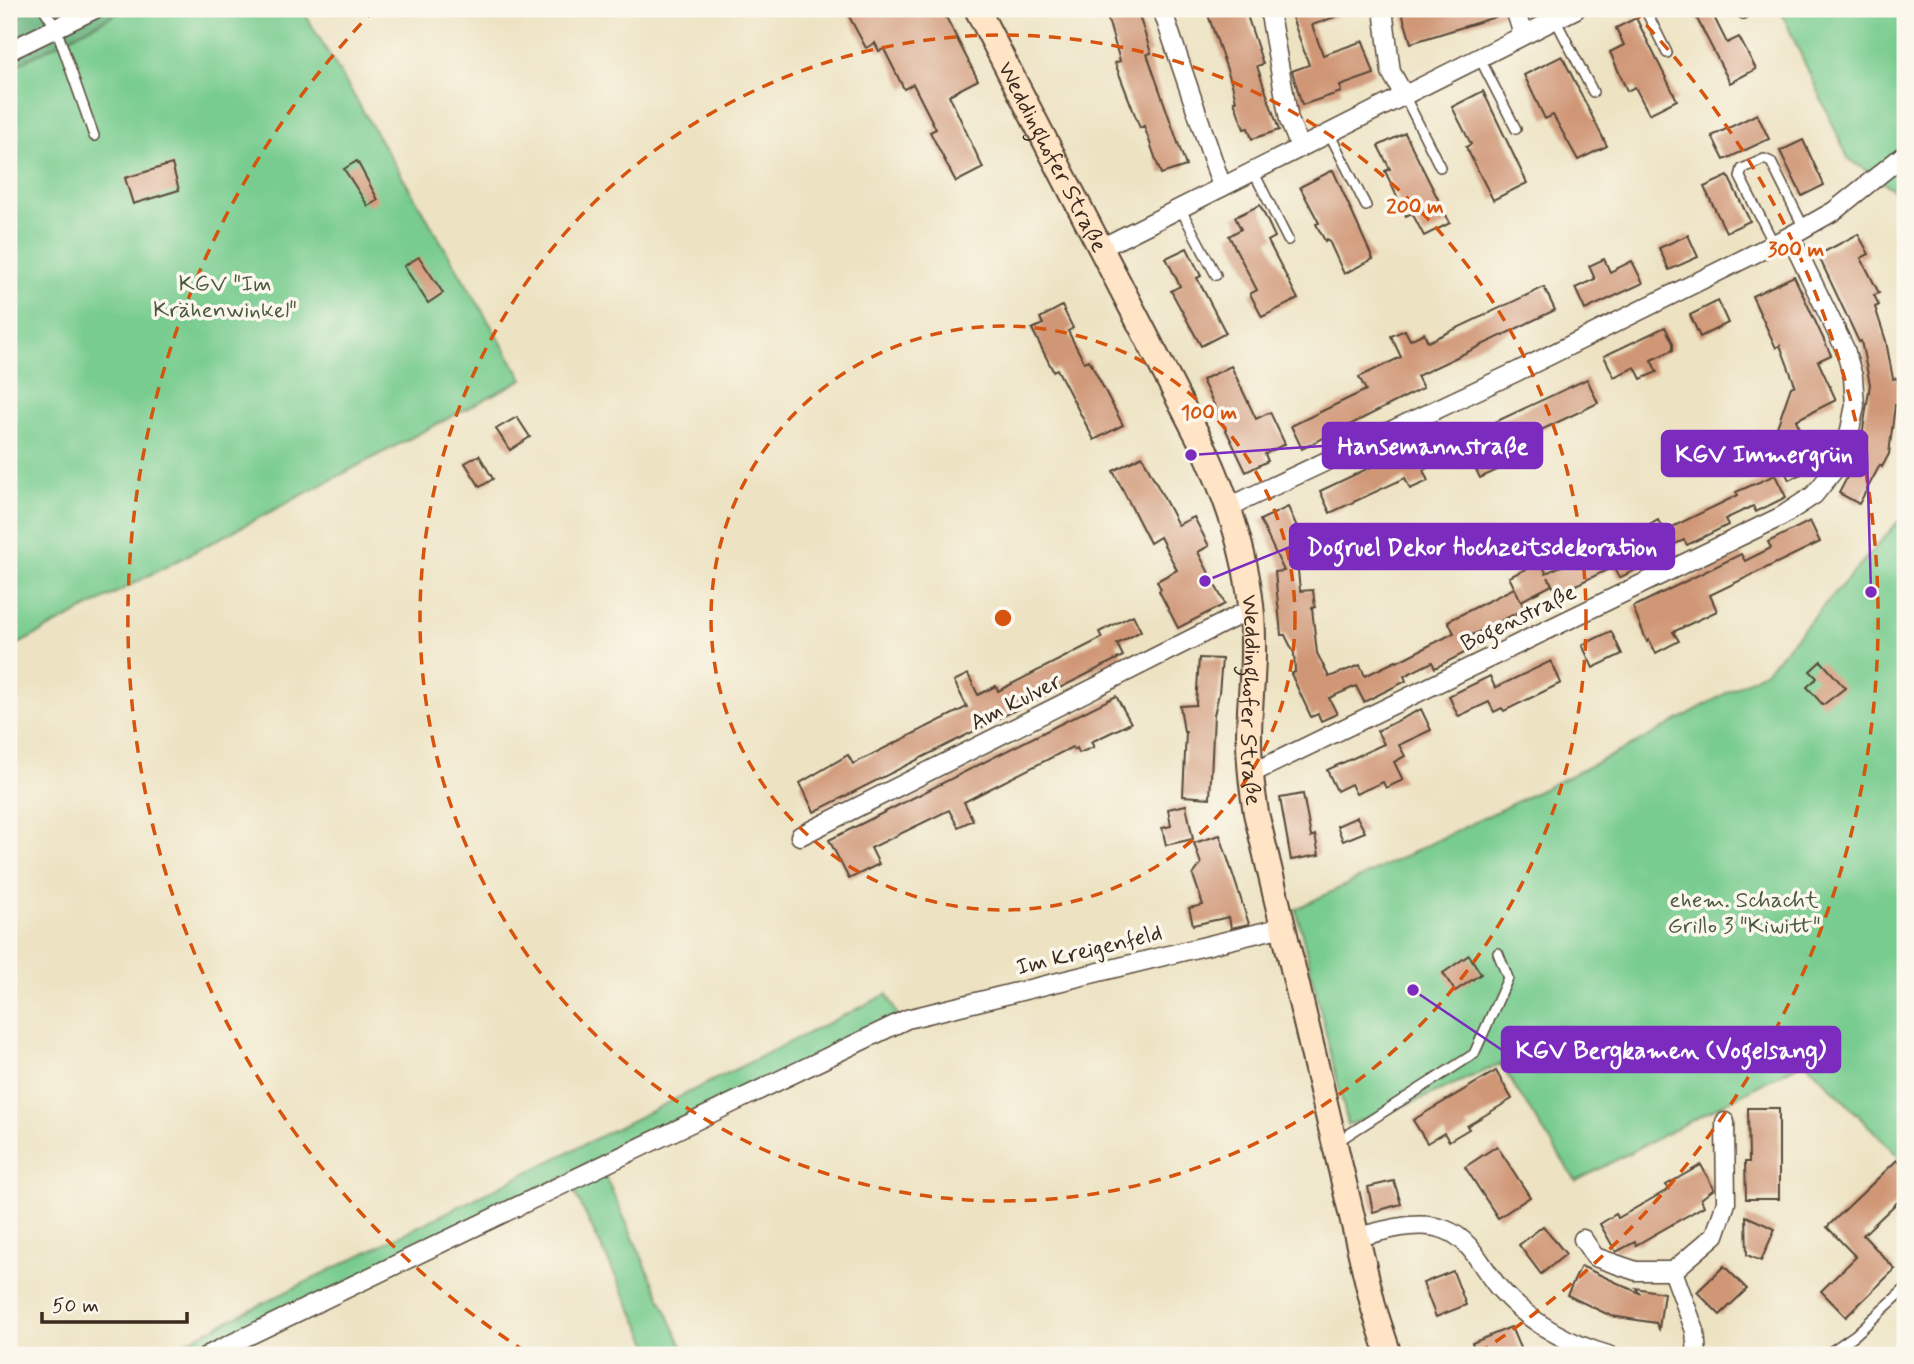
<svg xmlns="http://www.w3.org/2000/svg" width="1914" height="1364" font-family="Mynerve,sans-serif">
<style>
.green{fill:#78cc8f;stroke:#5a7b56;stroke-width:2}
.forest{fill:#62b07a;stroke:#4e6d4c;stroke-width:2}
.building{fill:#d09777}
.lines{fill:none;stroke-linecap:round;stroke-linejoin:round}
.lane-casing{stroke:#564637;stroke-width:12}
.street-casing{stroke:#564637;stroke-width:21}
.secondary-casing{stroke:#564637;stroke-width:28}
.lane{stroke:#fff;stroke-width:9}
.street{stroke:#fff;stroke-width:18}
.secondary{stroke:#ffe4c6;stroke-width:24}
.ring{fill:none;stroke:#d7540e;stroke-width:3.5;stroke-dasharray:12 9}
.labels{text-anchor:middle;stroke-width:7;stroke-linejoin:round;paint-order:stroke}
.street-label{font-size:23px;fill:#3b2a1e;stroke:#fbf7ec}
.park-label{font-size:23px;fill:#4d5b40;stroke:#fbf7ec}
.centre{fill:#d7540e;stroke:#fbf7ec;stroke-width:3.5}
.ring-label{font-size:21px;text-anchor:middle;font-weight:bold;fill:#d7540e;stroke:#fbf7ec;stroke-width:7;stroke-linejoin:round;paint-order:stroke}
.leader{fill:none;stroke:#7b2cbf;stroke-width:2.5}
.callout-dot{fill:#7b2cbf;stroke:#fbf7ec;stroke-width:2.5}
.callout{fill:#7b2cbf;stroke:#7b2cbf;stroke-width:2.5}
.callout-label{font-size:24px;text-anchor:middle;font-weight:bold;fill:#fff}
</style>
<rect width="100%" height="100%" fill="#fbf7ec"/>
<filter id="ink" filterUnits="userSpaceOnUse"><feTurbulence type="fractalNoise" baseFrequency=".0143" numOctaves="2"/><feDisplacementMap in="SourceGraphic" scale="14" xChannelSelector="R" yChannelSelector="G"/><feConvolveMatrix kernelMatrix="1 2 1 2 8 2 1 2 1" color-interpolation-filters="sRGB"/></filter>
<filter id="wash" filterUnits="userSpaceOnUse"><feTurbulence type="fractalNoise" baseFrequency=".00686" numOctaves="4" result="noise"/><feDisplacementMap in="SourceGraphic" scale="28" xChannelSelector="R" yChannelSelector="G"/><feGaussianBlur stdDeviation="1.57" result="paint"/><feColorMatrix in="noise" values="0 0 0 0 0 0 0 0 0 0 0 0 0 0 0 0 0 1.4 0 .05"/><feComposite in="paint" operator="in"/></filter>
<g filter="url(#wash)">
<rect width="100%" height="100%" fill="#ede3c3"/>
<g class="green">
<polygon points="125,9 302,9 523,379 9,649 9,69"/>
<polygon points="1780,9 1905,9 1905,198 1848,158"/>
<polygon points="1905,514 1905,1163 1805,1061 1576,1181 1500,1064 1416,1101 1348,1125 1296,909 1635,744 1767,670"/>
<polygon points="887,994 898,1016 195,1355 159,1355"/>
<polygon points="603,1171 686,1355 654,1355 574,1191"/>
</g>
<polygon class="forest" points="9,9 125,9 9,69"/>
<g id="blocks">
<g class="building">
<polygon points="845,9 942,9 978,80 949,95 983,168 956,182 930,132 936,129 913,84 904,89 884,49 879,51 875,43 866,48"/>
<polygon points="1105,9 1137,9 1151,53 1147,54 1186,166 1161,174 1144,126 1140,128 1115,63 1120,61"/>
<polygon points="1206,9 1245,9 1263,64 1257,66 1279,130 1252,139 1248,128 1244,129 1234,101 1236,101 1232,84"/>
<polygon points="1289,9 1352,9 1352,11 1312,25 1323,55 1363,41 1374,74 1340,86 1341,92 1302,105 1292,71 1309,65"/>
<polygon points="1414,9 1504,9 1505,14 1411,43 1402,13"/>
<polygon points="1692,9 1710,9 1727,43 1739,37 1756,69 1730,83"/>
<polygon points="1636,18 1677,100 1649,114 1635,87 1627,91 1610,52 1624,45 1616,28"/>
<polygon points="1562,56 1607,146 1578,160 1553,115 1545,119 1524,75"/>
<polygon points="1483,91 1527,183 1493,200 1466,147 1471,144 1452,107"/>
<polygon points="1757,114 1769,139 1724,160 1712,136"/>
<polygon points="1405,133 1450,223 1424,236 1412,213 1406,216 1385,171 1390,169 1378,146"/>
<polygon points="1803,140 1824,185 1802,196 1780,151"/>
<polygon points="357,161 378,200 368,206 344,169"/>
<polygon points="172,164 179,190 133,204 125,178"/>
<polygon points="1333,170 1373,259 1344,274 1330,243 1327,239 1325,241 1316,224 1319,223 1300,187"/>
<polygon points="1728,176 1750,221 1726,232 1704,187"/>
<polygon points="1260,205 1275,237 1268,241 1298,299 1262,317 1250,294 1257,290 1229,236 1241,229 1235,217"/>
<polygon points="1858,234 1869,254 1861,258 1879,293 1874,295 1879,305 1875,307 1886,341 1893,379 1897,378 1899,389 1905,388 1905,406 1895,405 1889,454 1882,467 1880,465 1859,504 1839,493 1868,437 1863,436 1863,430 1870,384 1861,341 1859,342 1818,255"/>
<polygon points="1688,235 1698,257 1669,270 1659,248"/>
<polygon points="1187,248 1201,276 1197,278 1226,333 1201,346 1171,291 1180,286 1166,258"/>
<polygon points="419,257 443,293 428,303 404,266"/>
<polygon points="1604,259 1610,272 1632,261 1643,283 1585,310 1575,288 1595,279 1589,266"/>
<polygon points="1794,276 1831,355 1818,361 1836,400 1796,420 1818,466 1789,480 1774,449 1801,436 1779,428 1776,430 1791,387 1795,385 1780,345 1776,348 1752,296"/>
<polygon points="1544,287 1555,310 1417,376 1423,388 1302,449 1291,426 1366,390 1359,377 1401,357 1391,336 1405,330 1410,340 1424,333 1428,342"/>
<polygon points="1718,301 1728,323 1700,337 1690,315"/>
<polygon points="1062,306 1073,328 1068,331 1084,362 1089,360 1123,425 1094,440 1057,369 1053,371 1032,329 1043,324 1040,318"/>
<polygon points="1665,327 1673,343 1673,350 1651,360 1657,372 1641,379 1635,367 1614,377 1604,356"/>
<polygon points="1231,366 1256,419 1270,412 1285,444 1265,454 1268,461 1246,472 1202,380"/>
<polygon points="1587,379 1598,403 1520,440 1526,452 1518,457 1519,460 1480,478 1461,438"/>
<polygon points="517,417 530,437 510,450 496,429"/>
<polygon points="1434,437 1438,446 1450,440 1457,453 1423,470 1428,481 1410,489 1405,478 1330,513 1320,491"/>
<polygon points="479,455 493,479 480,487 465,463"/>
<polygon points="1142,456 1178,525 1194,517 1209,546 1198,552 1225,604 1178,628 1159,591 1161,589 1157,581 1177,570 1160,537 1150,543 1113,471"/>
<polygon points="1775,475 1786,497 1756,512 1753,506 1725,519 1728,525 1687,545 1684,540 1657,552 1660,558 1619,578 1613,567 1557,594 1548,577 1552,585 1521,601 1509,577 1541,562 1546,573 1616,541 1621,552 1650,538 1645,527 1658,520 1664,531 1738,495 1736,492"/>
<polygon points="1288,507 1298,529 1291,532 1293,547 1291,548 1297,560 1300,591 1313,590 1315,607 1312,608 1317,653 1329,677 1360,665 1365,676 1396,661 1397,662 1454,633 1448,621 1514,588 1525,609 1470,636 1476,647 1435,668 1432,662 1404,676 1406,681 1364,702 1356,686 1329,698 1337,714 1321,721 1318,714 1311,717 1291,674 1295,672 1294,653 1285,635 1281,635 1275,572 1284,571 1260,520"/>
<polygon points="1810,521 1820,542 1710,595 1717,611 1673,632 1679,641 1656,653 1649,640 1647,642 1633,607 1741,554 1745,561 1771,548 1768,542"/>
<polygon points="1133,615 1141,631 1117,644 1123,656 814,812 800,783 848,755 853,764 967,707 954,681 968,674 978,695 996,686 998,691 1102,638 1099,632"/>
<polygon points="1611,631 1622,654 1593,668 1582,645"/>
<polygon points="1199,658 1222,659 1219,693 1214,715 1210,798 1183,796 1186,732 1184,732 1180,706 1196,705"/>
<polygon points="1551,661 1561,683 1504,711 1502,708 1494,712 1489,702 1459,716 1457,714 1449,696 1490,676 1495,688"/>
<polygon points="1821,661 1845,688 1823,705 1807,687 1817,678 1810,671"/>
<polygon points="1116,696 1131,723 1091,742 1094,747 1079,753 1077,748 1074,750 1072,747 964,802 973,820 958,827 949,810 871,848 879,864 849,879 829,840"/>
<polygon points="1421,709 1431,730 1399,745 1405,756 1394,762 1403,780 1386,788 1383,782 1356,794 1351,784 1337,791 1327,770 1384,744 1377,731"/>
<polygon points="1303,794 1311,837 1315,835 1319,855 1291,860 1280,798"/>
<polygon points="1186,805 1193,839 1166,845 1162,828 1171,826 1168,809"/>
<polygon points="1357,817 1365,832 1343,841 1337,826"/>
<polygon points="1220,835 1249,924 1231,928 1229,917 1193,925 1189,908 1203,905 1193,875 1201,864 1194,843"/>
<polygon points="1469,955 1481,974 1455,991 1443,973"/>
<polygon points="1496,1071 1512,1099 1467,1126 1469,1129 1449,1141 1444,1133 1427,1143 1413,1120"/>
<polygon points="1748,1108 1779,1108 1779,1199 1746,1199 1745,1162 1749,1162"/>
<polygon points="1497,1146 1530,1197 1498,1218 1465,1167"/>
<polygon points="1897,1160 1905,1168 1905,1195 1863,1235 1895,1269 1846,1317 1821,1291 1856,1257 1827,1227"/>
<polygon points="1701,1165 1714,1189 1701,1199 1704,1206 1636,1245 1635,1242 1616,1252 1600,1224 1616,1214 1618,1218 1669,1189 1666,1185"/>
<polygon points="1394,1181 1401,1204 1373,1212 1368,1187"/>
<polygon points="1746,1216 1775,1229 1761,1261 1747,1255"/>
<polygon points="1543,1226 1566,1254 1541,1274 1519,1245"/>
<polygon points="1581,1266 1639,1293 1636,1288 1664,1293 1659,1329 1656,1323 1611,1316 1567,1295"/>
<polygon points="1724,1266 1747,1289 1720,1315 1697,1292"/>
<polygon points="1453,1271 1466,1305 1436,1317 1423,1283"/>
<polygon points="1511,1327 1523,1355 1477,1355 1472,1343"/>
</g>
</g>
</g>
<g filter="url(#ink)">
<use href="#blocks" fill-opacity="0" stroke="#564637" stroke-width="2"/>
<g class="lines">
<defs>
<g id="lane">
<polyline points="44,9 56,28 94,136"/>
<polyline points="1645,9 1667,53"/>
<polyline points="1740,9 1743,14"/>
<polyline points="1555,19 1593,92"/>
<polyline points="1479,57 1516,129"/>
<polyline points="1404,95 1440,167"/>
<polyline points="1329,133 1366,206"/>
<polyline points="1253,171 1288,240"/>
<polyline points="1180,208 1216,275"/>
<polyline points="1774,244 1740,177 1742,169 1764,159 1771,162 1804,228"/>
<polyline points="1335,1143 1474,1054 1508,978 1498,953"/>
<polyline points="1826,1355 1855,1335 1905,1289"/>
</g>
<g id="street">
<polyline points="1162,9 1222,187"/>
<polyline points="1269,9 1289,120 1300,147"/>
<polyline points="1383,9 1391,72 1404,95"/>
<polyline points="1515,9 1523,35"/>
<polyline points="9,51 95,9"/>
<polyline points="1101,248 1576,9"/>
<polyline points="1229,507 1516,372 1790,236 1834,211 1905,154"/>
<polyline points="1250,774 1782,516 1814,495 1835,469 1848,440 1855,405 1853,377 1845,349 1790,236"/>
<polyline points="800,836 1251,609"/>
<path d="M1357,1237c28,-6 60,-18 89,-7 26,10 37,40 54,59 30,34 66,54 108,66"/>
<polyline points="1583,1239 1595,1257 1636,1271 1673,1271 1715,1235 1726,1203 1725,1122"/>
<polyline points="1673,1271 1695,1331 1697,1355"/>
<polyline points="208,1355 907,1019 1283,927"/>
</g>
<g id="secondary">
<path id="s1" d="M977,9l228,441c27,60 48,124 48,191 1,32 -4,65 -4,97 0,25 3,50 7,75l118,496 15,46"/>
</g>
</defs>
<use href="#lane" class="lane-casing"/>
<use href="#street" class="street-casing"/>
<use href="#secondary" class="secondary-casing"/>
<use href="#lane" class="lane"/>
<use href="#street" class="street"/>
<use href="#secondary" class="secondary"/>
</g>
</g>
<g class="ring">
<circle cx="1003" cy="618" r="292"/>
<circle cx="1003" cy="618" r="583"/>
<path d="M526 1352A875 875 0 0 1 374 10M1632 10A875 875 0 0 1 1480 1352"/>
</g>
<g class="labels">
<g class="street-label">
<text dy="8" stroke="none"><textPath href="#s1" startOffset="166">Weddinghofer Straße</textPath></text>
<text transform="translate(1518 617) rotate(-26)" y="8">Bogenstraße</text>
<text transform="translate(1015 701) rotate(-27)" y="8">Am Kulver</text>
<text dy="8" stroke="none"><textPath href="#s1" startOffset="754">Weddinghofer Straße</textPath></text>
<text transform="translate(1089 949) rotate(-14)" y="8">Im Kreigenfeld</text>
</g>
<g class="park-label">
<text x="225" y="291">KGV "Im<tspan x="225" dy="26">Krähenwinkel"</tspan></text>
<text x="1744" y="907">ehem. Schacht<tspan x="1744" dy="26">Grillo 3 "Kiwitt"</tspan></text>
</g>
</g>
<circle cx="1003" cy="618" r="10" class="centre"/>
<g class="ring-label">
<text x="1415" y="213">200 m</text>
<text x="1796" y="256">300 m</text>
<text x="1209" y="419">100 m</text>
</g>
<path class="leader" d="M1191 455L1323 446M1871 592L1867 453M1205 581L1290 547M1413 990L1502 1050"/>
<g class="callout-dot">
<circle cx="1191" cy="455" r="7"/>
<circle cx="1871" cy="592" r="7"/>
<circle cx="1205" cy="581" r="7"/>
<circle cx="1413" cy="990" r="7"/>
</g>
<g class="callout">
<rect x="1323" y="423" width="219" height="45" rx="7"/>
<rect x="1662" y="431" width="205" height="45" rx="7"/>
<rect x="1290" y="524" width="384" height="45" rx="7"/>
<rect x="1502" y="1027" width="338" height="45" rx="7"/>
</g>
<g class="callout-label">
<text x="1433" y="454">Hansemannstraße</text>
<text x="1764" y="462">KGV Immergrün</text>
<text x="1482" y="555">Dogruel Dekor Hochzeitsdekoration</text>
<text x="1671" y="1058">KGV Bergkamen (Vogelsang)</text>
</g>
<rect width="1914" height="1364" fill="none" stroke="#fbf7ec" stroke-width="35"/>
<path d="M42 1312v10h145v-10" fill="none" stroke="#3b2a1e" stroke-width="3.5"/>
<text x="52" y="1312" font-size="21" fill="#3b2a1e" stroke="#fbf7ec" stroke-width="5" paint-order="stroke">50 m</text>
</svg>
